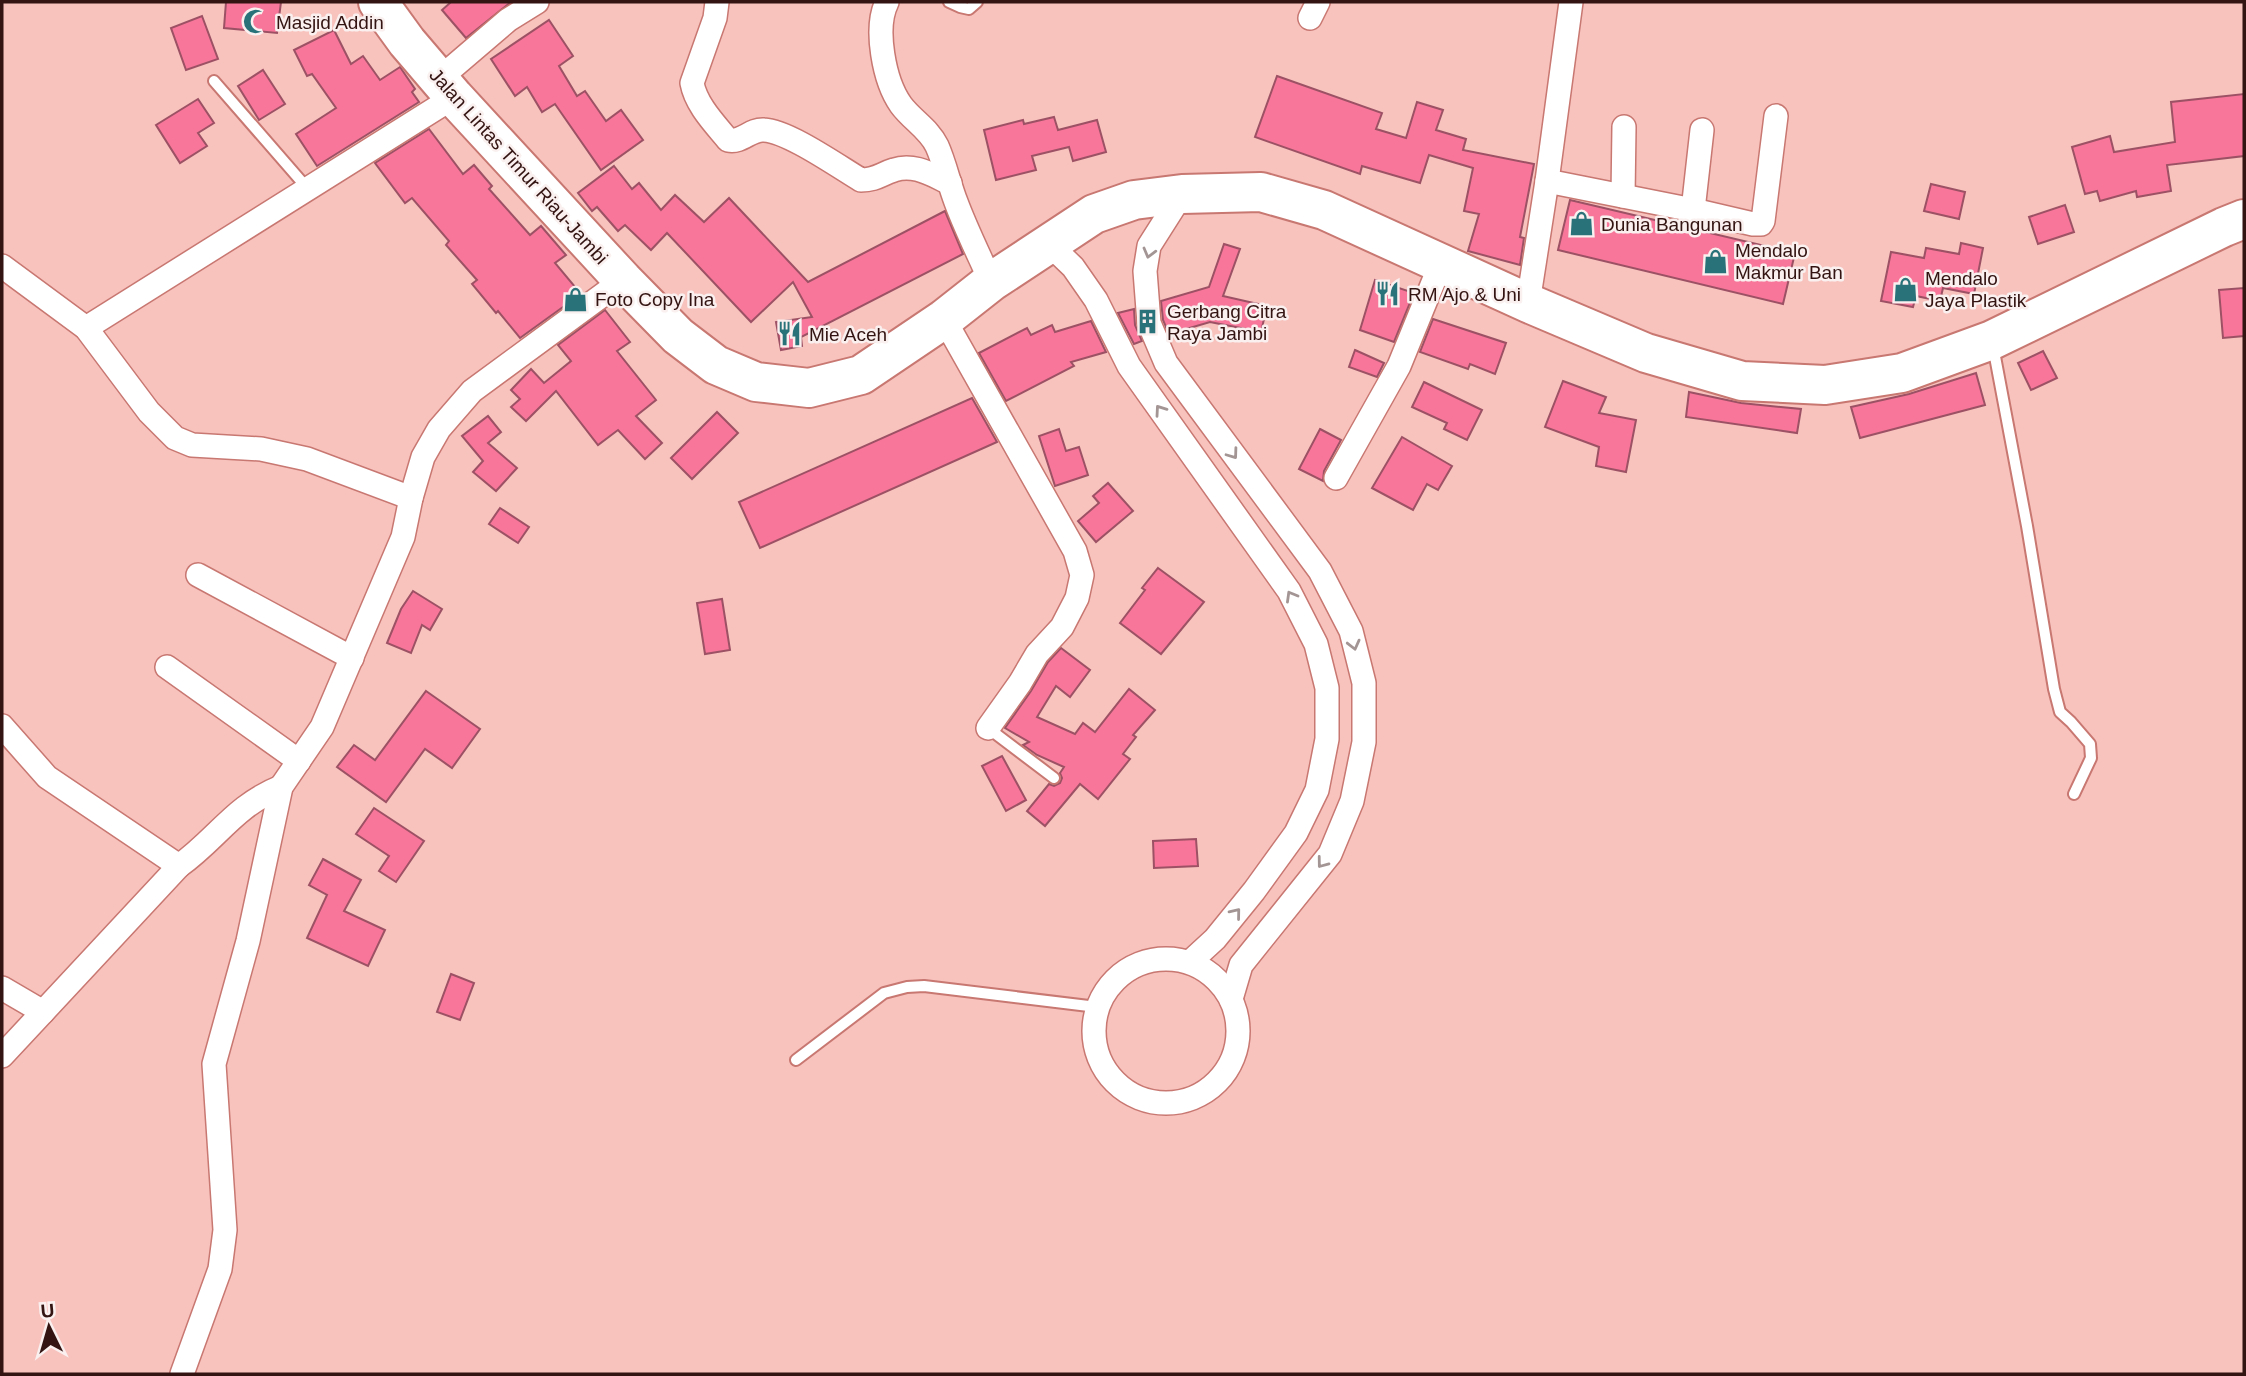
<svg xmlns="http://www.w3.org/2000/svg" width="2246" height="1376" font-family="Arial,sans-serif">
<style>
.building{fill:#f77699;stroke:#9d5164;stroke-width:2}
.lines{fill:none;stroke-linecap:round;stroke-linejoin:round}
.lane-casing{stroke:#c87771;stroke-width:14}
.street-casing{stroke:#c87771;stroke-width:26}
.highway-casing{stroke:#c87771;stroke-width:42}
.lane{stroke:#fff;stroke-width:10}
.street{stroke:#fff;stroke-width:23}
.highway{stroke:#fff;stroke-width:38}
.oneway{stroke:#a39594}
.labels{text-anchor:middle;stroke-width:5;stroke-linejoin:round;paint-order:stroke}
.poi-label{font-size:19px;fill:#331412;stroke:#f9f0ef;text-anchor:start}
.street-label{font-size:19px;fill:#331412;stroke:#f9f0ef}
</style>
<rect width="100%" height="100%" fill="#f8c2bd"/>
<g class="building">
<polygon points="226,2 281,2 277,33 224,28"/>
<polygon points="451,2 511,2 466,38 442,10"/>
<polygon points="202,16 218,59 186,70 171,28"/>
<polygon points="549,20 573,56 559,66 577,96 585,91 606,121 621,110 643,140 601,170 555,104 542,112 527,87 515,96 491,59"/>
<polygon points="334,30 351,64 363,56 380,80 400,67 415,89 412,92 419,102 317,166 296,134 336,108 312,74 307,76 294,50"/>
<polygon points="263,70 285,104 259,120 238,86"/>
<polygon points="1277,76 1382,113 1376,129 1406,138 1417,102 1443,110 1436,130 1466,139 1463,150 1534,164 1520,237 1524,238 1520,265 1468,251 1479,214 1464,211 1473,168 1429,155 1420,183 1362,166 1360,174 1255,137"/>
<polygon points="2244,94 2244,156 2167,165 2171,191 2137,197 2136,191 2100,201 2097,191 2085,194 2072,147 2110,136 2114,152 2175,142 2171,102"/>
<polygon points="198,99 214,123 198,133 207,146 180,163 156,125"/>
<polygon points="1054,117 1058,130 1097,120 1106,152 1073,161 1069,147 1032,156 1036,170 996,180 984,130 1023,120 1024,124"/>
<polygon points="429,129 463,174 474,165 492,186 489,189 530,235 541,226 566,255 555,263 581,294 520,338 498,311 496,313 472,284 477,280 446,245 449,241 412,198 405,203 375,163"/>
<polygon points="614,166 632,189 639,183 661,210 675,195 704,222 729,198 808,282 945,211 963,254 801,337 802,346 781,350 776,322 812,317 793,282 751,322 667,233 651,250 625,225 618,231 597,207 592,211 578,193"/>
<polygon points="1931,184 1965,192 1959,219 1924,211"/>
<polygon points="1570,200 1795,253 1783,304 1558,250"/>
<polygon points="2065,205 2074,232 2038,244 2029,217"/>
<polygon points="1961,243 1983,248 1974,294 1943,288 1940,301 1916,296 1913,307 1881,301 1891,252 1924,258 1926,248 1959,254"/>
<polygon points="1224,244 1240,249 1223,296 1267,306 1261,332 1210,322 1169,334 1163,320 1161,301 1209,287"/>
<polygon points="1375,280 1414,293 1394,342 1360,330"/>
<polygon points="2244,288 2244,336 2223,338 2219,290"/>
<polygon points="1134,309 1135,325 1142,341 1134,344 1118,313"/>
<polygon points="605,310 630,342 617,351 656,400 636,416 662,443 645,459 618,430 598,445 556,391 526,421 511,407 520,399 511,390 531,369 544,383 571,361 558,345"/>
<polygon points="1433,319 1506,343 1495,374 1470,364 1468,369 1420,352"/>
<polygon points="1091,321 1106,352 1071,362 1074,366 1006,401 979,353 1027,328 1031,335 1052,325 1055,332"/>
<polygon points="1355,350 1384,363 1377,377 1349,367"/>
<polygon points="2043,351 2057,378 2031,390 2018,363"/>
<polygon points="1976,373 1985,405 1860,438 1851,407 1909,394"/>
<polygon points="1563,381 1606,397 1599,413 1636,420 1626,472 1596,466 1599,447 1545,427"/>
<polygon points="1424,382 1482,410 1467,440 1444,429 1447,423 1412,407"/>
<polygon points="1689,392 1741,403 1801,409 1797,433 1686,417"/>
<polygon points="972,398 997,442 760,548 739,502"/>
<polygon points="717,412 738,433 692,479 671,458"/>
<polygon points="488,416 501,432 488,443 517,468 496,491 473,472 483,461 462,436"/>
<polygon points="1059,429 1066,451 1079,447 1088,475 1055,486 1039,436"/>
<polygon points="1320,429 1341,440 1324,471 1323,481 1299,469"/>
<polygon points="1402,437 1452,466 1438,490 1427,484 1413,510 1372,488"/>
<polygon points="1108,483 1133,511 1096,542 1078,521 1099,503 1093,496"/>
<polygon points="500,508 529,527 518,543 489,524"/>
<polygon points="1158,568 1204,602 1161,654 1120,623 1145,590 1142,588"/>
<polygon points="413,591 442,609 430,630 422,625 411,653 387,643 401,609"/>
<polygon points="722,599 730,650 705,654 697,603"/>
<polygon points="1061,648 1090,670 1070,697 1056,686 1037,717 1075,734 1083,723 1095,732 1129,689 1155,710 1133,735 1136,737 1123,754 1130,759 1098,799 1080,784 1045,826 1027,811 1049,784 1054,786 1060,783 1062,778 1060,773 1064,767 1037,755 1023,745 1029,742 1005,728 1031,691 1048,662"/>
<polygon points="426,691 480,729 452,768 425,749 386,802 337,767 354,745 375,760"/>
<polygon points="1002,756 1026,800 1006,811 982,766"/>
<polygon points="374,808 424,841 396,882 379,871 389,856 356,834"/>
<polygon points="1196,839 1198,866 1154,868 1153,841"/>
<polygon points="323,859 361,880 344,911 385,930 368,966 307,938 327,895 309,885"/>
<polygon points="451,974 474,983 460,1020 437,1012"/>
</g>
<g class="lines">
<defs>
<g id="lane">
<polyline points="949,2 960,7 969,9 977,2"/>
<polyline points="214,81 308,189"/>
<polyline points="1993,346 2027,526 2054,689 2060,712 2071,722 2090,744 2091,758 2074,794"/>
<polyline points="988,728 1054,778"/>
<polyline points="796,1060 884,993 907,987 924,986 1097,1007"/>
</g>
<g id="street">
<path d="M717,2l-2,16 -23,65c4,22 23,41 36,57 14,3 22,-11 36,-10 24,1 75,37 97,50 15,0 20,-6 33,-10 20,-7 38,5 56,13"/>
<path d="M887,2c-13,26 -3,79 14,103 11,15 28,24 36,41 8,18 12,38 19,56 10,27 23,53 35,80"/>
<polyline points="1310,18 1318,2"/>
<polyline points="439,79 508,20 537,2"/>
<polyline points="1547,181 1693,210 1753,224 1761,224 1763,221 1776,116"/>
<polyline points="1182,194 1149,246 1145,271 1149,323 1166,363 1320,571 1351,631 1364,683 1364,742 1352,801 1330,854 1241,965 1231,999"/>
<polyline points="1623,196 1624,127"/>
<polyline points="1693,210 1702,130"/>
<polyline points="1049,244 1073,267 1096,300 1129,366 1289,591 1316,644 1327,688 1327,739 1317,790 1296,833 1254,891 1215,939 1190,962"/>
<polyline points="2,266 86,328 149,412 175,438 192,445 261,449 307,459 411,498"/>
<polyline points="1528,303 1547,181 1571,2"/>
<polyline points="944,319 1075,551 1082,575 1077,598 1062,627 1037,654 1020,683 988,728"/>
<polyline points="86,328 454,97"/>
<polyline points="1336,478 1399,366 1441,263"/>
<polyline points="198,575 352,658"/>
<polyline points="167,667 299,761"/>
<path d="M2,726l45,51 132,89c39,-28 55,-60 102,-79"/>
<circle cx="1166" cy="1031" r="72"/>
<polyline points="2,988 43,1012"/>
<polyline points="2,1056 179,866"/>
<polyline points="182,1374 220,1269 225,1230 214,1064 248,941 281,787 322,727 403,537 411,498 423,457 439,429 472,391 623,280"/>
</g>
<polyline id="highway" points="378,2 407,42 454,97 623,280 678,336 716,365 756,382 809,388 861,375 944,319 991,282 1094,214 1134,200 1182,194 1261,192 1324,210 1528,303 1646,353 1742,381 1825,385 1902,373 1992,340 2224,227 2244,219"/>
</defs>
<use href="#lane" class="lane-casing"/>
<use href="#street" class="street-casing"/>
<use href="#highway" class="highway-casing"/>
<use href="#lane" class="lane"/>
<use href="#street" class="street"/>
<use href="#highway" class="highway"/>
</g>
<defs><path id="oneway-chevron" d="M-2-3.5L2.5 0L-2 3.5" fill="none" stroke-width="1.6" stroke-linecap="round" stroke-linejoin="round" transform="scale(1.75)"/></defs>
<g class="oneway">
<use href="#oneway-chevron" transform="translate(1149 253) rotate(105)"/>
<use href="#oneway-chevron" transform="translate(1160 410) rotate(-125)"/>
<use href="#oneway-chevron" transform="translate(1233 454) rotate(54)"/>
<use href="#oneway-chevron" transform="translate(1291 596) rotate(-120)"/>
<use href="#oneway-chevron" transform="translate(1354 645) rotate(76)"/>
<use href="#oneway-chevron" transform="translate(1322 863) rotate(127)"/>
<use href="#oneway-chevron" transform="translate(1236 913) rotate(-51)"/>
</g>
<defs>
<symbol id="mosque-bare" viewBox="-9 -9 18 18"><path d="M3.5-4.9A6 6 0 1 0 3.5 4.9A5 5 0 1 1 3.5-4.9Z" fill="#29727a" stroke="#f9f0ef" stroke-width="2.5" paint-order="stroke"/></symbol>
<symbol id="shop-bare" viewBox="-9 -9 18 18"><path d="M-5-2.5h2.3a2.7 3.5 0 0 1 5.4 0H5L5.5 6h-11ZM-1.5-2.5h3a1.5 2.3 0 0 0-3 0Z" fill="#29727a" stroke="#f9f0ef" stroke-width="2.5" paint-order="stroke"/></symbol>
<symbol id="restaurant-bare" viewBox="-9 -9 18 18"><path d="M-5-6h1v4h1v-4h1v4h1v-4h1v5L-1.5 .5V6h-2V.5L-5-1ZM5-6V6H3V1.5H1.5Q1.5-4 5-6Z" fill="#29727a" stroke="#f9f0ef" stroke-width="2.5" paint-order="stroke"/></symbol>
<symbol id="building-bare" viewBox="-9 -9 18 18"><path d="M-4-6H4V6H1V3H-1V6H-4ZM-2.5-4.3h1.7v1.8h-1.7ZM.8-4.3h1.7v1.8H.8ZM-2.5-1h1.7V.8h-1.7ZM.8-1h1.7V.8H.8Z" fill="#29727a" stroke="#f9f0ef" stroke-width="2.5" paint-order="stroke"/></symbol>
</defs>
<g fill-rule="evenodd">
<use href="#mosque-bare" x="238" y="4" width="35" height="35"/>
<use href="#shop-bare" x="1564" y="206" width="35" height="35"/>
<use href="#shop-bare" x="1698" y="244" width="35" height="35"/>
<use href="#shop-bare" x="1888" y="272" width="35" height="35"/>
<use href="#restaurant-bare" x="1370" y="276" width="35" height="35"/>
<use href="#shop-bare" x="558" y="282" width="35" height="35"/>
<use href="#building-bare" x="1130" y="304" width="35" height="35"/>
<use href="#restaurant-bare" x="772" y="316" width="35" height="35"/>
</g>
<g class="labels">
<g class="poi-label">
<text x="276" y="29">Masjid Addin</text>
<text x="1601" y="231">Dunia Bangunan</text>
<text x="1735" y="257">Mendalo<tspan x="1735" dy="22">Makmur Ban</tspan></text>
<text x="1925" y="285">Mendalo<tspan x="1925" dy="22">Jaya Plastik</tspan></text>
<text x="1408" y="301">RM Ajo &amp; Uni</text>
<text x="595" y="306">Foto Copy Ina</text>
<text x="1167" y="318">Gerbang Citra<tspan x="1167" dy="22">Raya Jambi</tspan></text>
<text x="809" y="341">Mie Aceh</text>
</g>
<g class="street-label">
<text transform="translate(519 166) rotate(48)" y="7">Jalan Lintas Timur Riau-Jambi</text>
</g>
</g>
<rect width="2246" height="1376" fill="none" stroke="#331412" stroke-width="7"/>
<g transform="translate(49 1327) rotate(355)" stroke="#f9f0ef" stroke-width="5" paint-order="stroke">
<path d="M0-5L12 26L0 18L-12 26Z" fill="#331412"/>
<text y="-10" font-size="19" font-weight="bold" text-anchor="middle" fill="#331412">U</text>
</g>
</svg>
